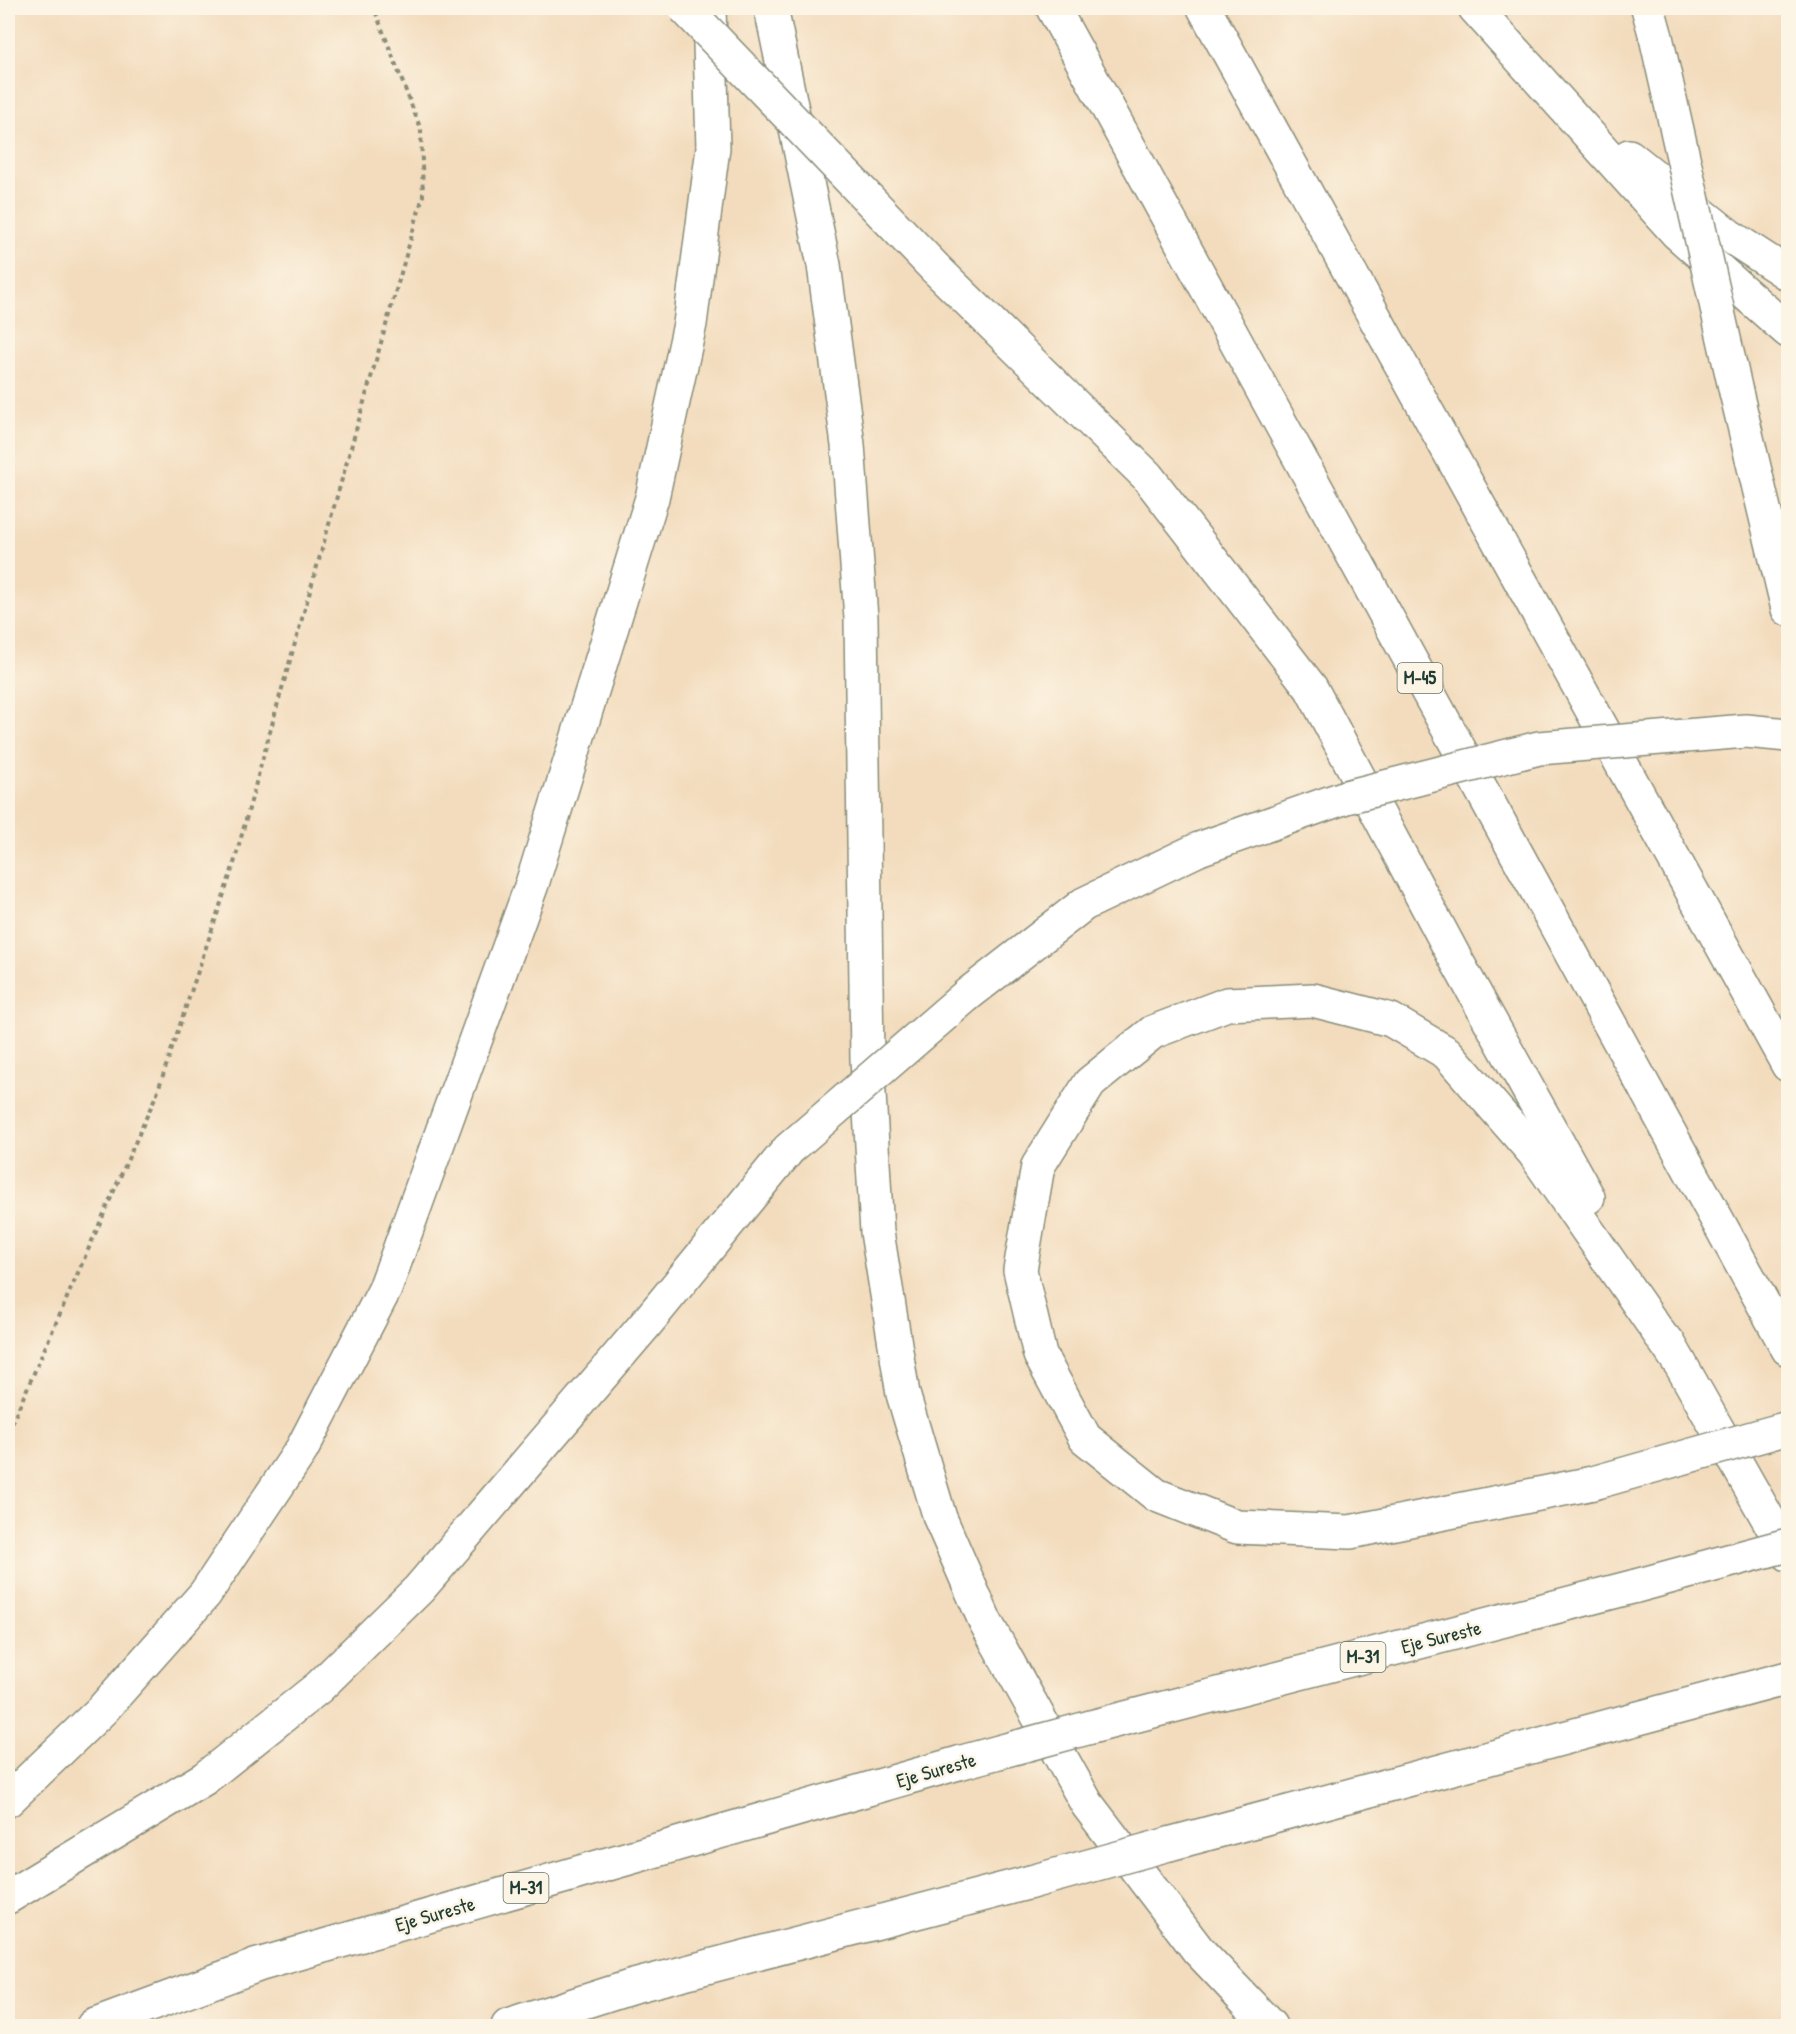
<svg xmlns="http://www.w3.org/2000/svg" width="1796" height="2034" font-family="'Patrick Hand',sans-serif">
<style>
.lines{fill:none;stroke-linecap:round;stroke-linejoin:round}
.motorway-casing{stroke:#898c78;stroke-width:36}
.path{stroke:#898c78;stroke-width:4;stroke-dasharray:4.5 4.5;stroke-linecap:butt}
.motorway{stroke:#fff;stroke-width:33}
.motorway-bridge-casing{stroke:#898c78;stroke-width:36;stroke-linecap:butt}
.motorway-bridge{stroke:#fff;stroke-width:33}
.labels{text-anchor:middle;stroke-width:5;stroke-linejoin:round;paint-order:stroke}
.shield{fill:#fcf5e5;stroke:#617469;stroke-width:1.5}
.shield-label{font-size:18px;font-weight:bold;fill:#1f3d34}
.street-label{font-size:20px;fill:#1f3d34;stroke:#fcf5e5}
</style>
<rect width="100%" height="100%" fill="#fcf5e5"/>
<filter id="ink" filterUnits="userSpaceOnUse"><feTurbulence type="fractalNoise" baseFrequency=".0167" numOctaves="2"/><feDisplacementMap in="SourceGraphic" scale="12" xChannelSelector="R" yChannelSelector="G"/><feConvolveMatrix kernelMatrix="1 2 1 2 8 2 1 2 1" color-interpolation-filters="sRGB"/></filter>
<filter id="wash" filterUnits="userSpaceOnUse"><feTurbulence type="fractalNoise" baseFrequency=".008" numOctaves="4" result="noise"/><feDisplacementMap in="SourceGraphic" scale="24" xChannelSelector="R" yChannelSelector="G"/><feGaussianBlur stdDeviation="1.35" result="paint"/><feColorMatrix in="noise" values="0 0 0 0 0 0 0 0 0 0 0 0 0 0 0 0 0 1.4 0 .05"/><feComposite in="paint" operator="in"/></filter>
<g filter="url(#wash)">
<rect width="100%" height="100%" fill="#f3dcbd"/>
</g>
<g filter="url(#ink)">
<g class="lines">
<defs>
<g id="motorway">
<polyline points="771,8 824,265 848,445 861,618 867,1059 877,1232 903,1394 940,1518 985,1621 1087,1804 1198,1950 1270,2026"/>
<polyline points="1053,8 1788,1349"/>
<polyline points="1204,8 1788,1065"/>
<polyline points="1475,8 1677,233 1788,331"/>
<polyline points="1648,8 1656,37"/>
<polyline points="1629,156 1728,235 1788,274"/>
<polyline points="935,268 1147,476 1311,688 1455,958 1588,1197"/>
<polyline points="1736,392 1788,609"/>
<polyline points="967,995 1084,904 1199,849"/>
<polyline points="1668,1342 1788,1554"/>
<polyline points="1593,1483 1350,1532 1237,1527 1156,1495 1085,1438 1040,1355 1020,1270 1038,1166 1090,1083 1153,1032 1227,1004 1313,1000 1391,1020 1447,1053 1534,1153 1679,1362"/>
<polyline points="1091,1727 1636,1586"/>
<polyline points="8,1800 102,1710 205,1594 302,1449 385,1289 532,884 652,498 690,324 713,148 709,8"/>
<polyline points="1169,1844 1788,1678"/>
<polyline points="8,1897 205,1778 319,1687 419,1589 645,1325 789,1149"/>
<polyline points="93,2026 258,1965 962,1762"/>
<polyline points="508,2026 630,1987 1031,1882"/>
</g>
</defs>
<use href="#motorway" class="motorway-casing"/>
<polyline class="path" points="8,1432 157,1093 233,867 279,699 423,196 421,130 374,8"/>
<use href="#motorway" class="motorway"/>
<defs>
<g id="motorway-bridge">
<polyline points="685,8 935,268"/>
<polyline points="1656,37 1736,392"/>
<polyline points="1199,849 1346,797 1539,748 1746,731 1788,735"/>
<polyline points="789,1149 967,995"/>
<polyline points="1593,1483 1788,1428"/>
<polyline points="1636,1586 1788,1545"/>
<polyline points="962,1762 1091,1727"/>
<polyline points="1031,1882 1169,1844"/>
</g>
</defs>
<use href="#motorway-bridge" class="motorway-bridge-casing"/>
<use href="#motorway-bridge" class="motorway-bridge"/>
</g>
</g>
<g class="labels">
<g class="shield">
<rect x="1397.5" y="663" width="45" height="30" rx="4.5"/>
<rect x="1340.5" y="1642" width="45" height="30" rx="4.5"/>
<rect x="503.5" y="1873" width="45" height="30" rx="4.5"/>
</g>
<g class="shield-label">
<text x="1420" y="684">M-45</text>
<text x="1363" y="1663">M-31</text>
<text x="526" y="1894">M-31</text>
</g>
<g class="street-label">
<text transform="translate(1441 1637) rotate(-14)" y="7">Eje Sureste</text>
<text transform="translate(936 1770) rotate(-16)" y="7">Eje Sureste</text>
<text transform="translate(435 1914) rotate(-16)" y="7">Eje Sureste</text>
</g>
</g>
<rect width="1796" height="2034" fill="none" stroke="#fcf5e5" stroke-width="30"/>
</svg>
